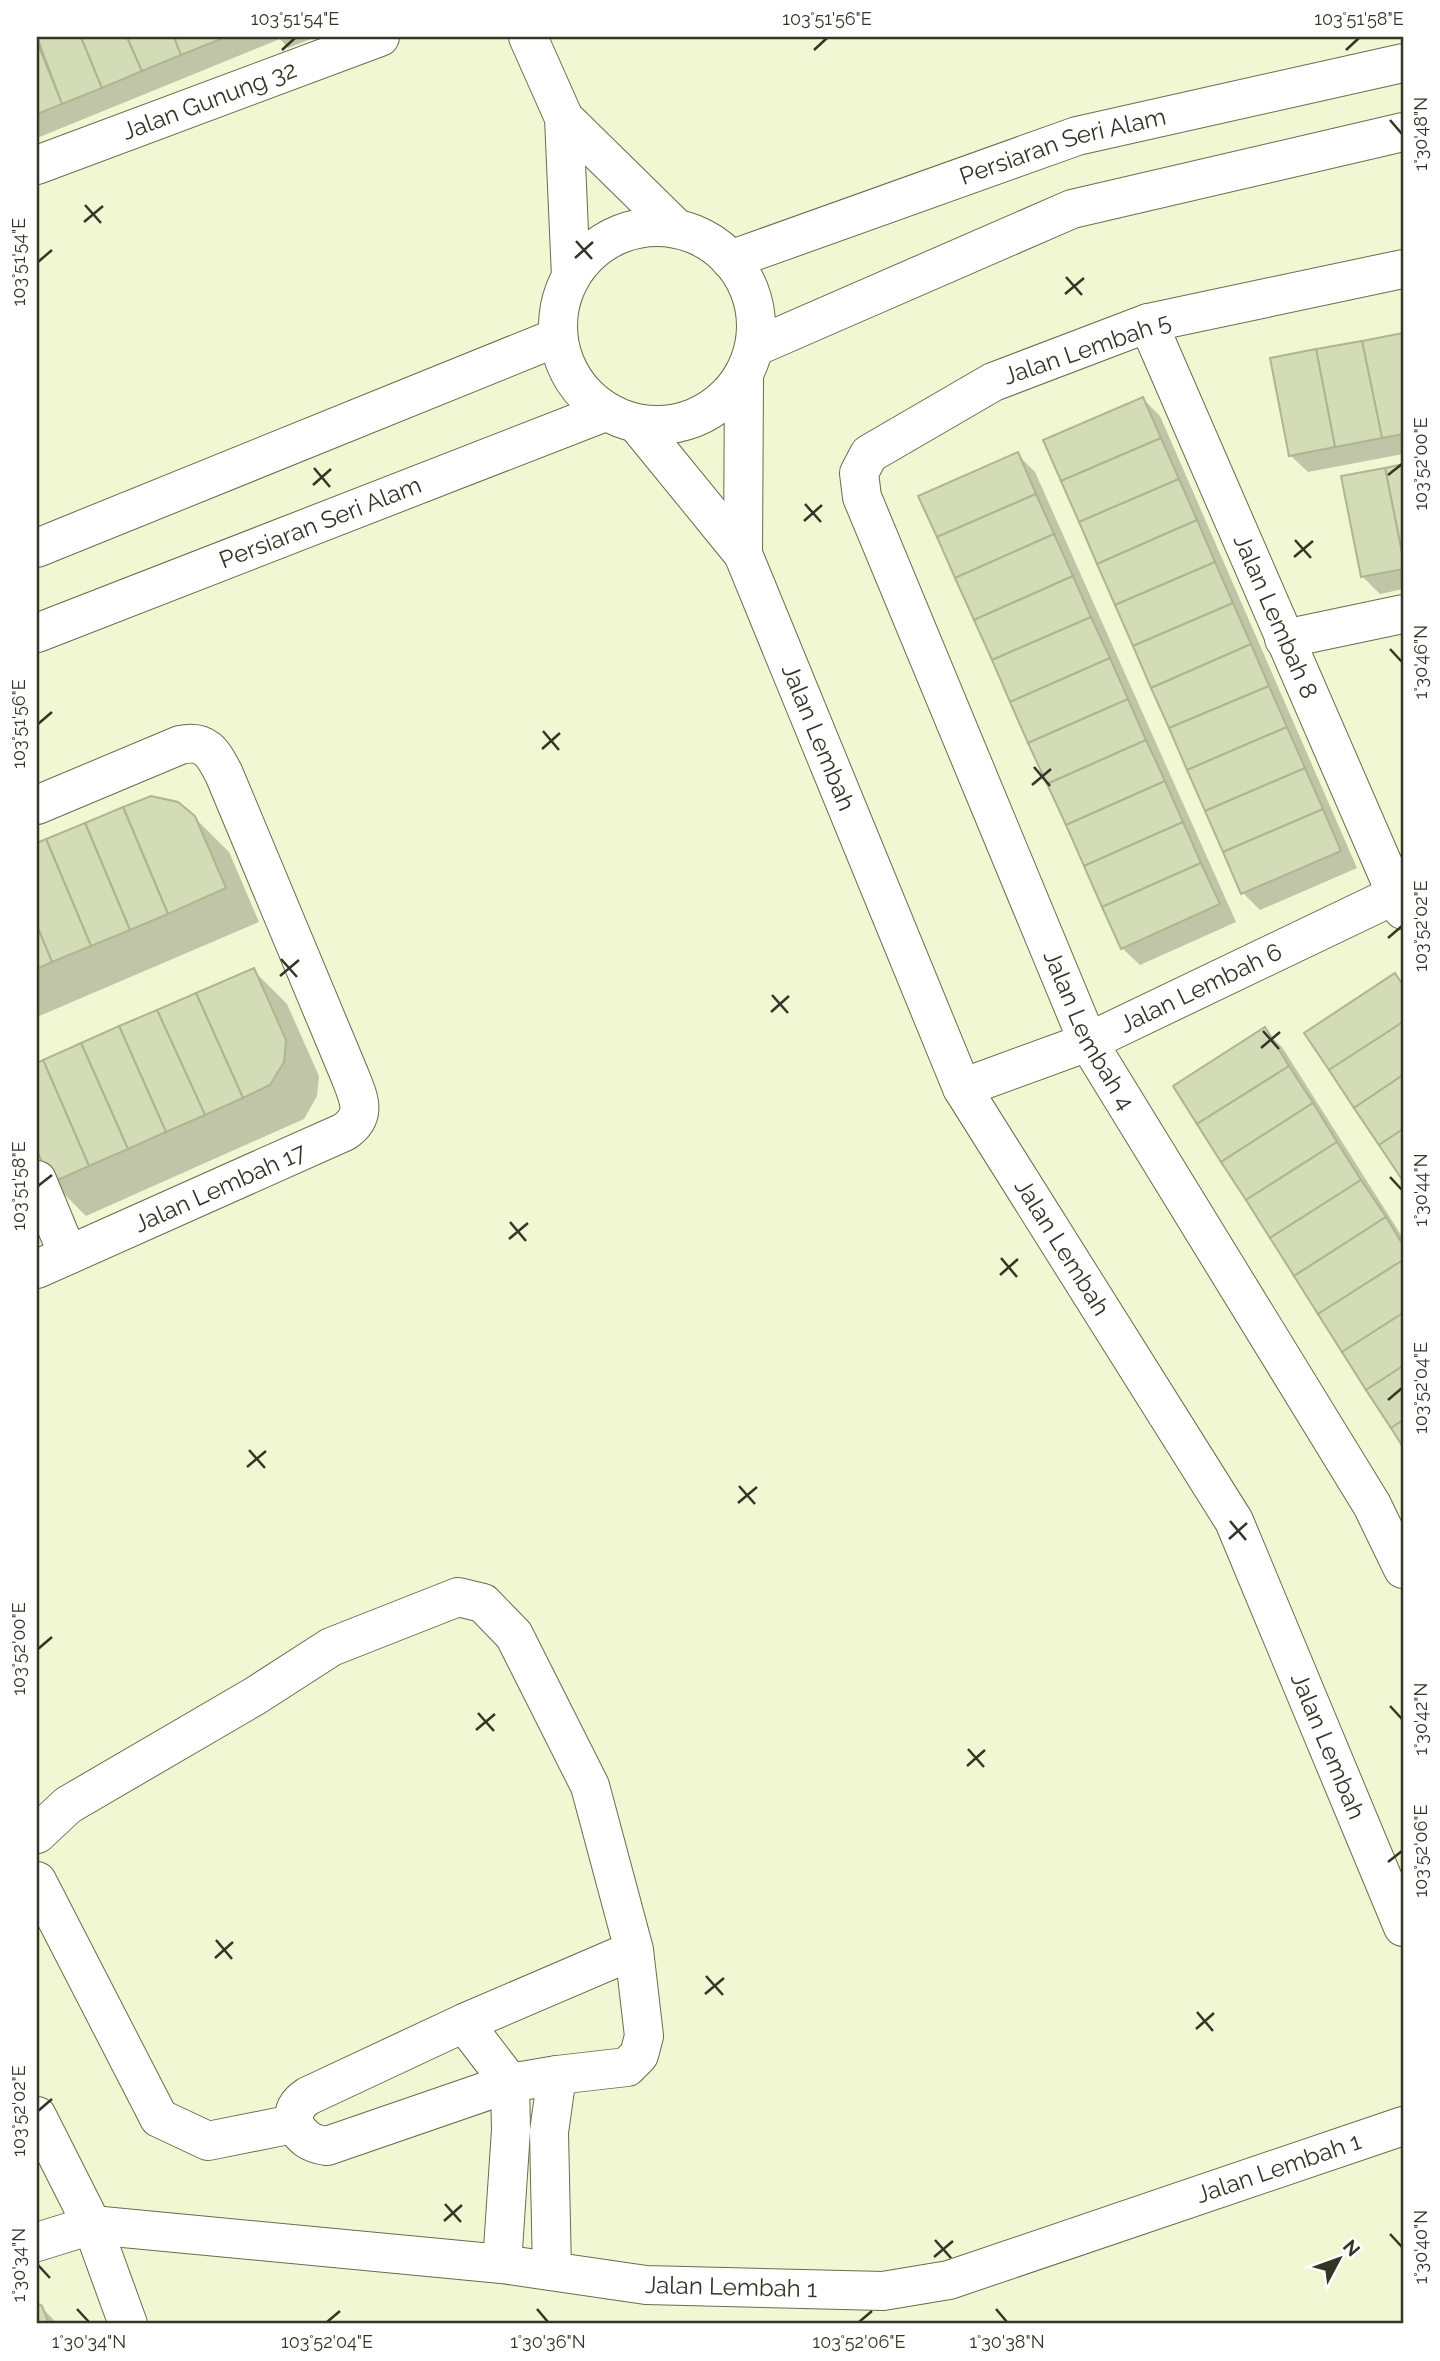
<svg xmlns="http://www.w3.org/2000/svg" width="1440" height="2361" font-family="Raleway,sans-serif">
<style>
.shadow{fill:#0003}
.building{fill:#d4dbb7;stroke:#aeb591;stroke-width:2}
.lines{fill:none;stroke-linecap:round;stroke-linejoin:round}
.minor-casing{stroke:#686d4c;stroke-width:40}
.minor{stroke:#fff;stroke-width:38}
.ticks{fill:none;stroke:#333527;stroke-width:2.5}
.labels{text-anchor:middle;stroke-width:6;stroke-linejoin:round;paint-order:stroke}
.street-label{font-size:24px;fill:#333527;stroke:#fff}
.neatline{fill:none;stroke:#333527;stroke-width:2.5}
.ticks-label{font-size:18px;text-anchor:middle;fill:#333527}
</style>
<rect width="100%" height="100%" fill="#f0f7d2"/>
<g class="shadow">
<polygon points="37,37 316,37 288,48 280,39 37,138"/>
<polygon points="1403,335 1403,454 1308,472 1290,455 1272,359"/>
<polygon points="1143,399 1160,416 1357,868 1260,910 1243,893"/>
<polygon points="1017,454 1035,472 1236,922 1140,965 1122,948"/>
<polygon points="1403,466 1403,589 1380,594 1362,576 1343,477"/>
<polygon points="151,798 194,817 229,852 259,922 37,1017 37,846"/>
<polygon points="253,970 287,1004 319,1076 317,1096 304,1119 86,1216 52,1182 37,1147 37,1065"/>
<polygon points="1395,975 1403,984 1403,1179 1307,1033"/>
<polygon points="1264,1030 1282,1047 1403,1238 1403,1444 1175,1086"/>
<polygon points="37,2305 41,2307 58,2324 37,2324"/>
</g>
<g class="building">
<polygon points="37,37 81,37 102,88 62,104"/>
<polygon points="81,37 127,37 142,71 102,88"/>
<polygon points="127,37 174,37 181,55 142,71"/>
<polygon points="174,37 220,37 221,39 181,55"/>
<polygon points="37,42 62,104 37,114"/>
<polygon points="1403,333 1403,434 1382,438 1362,341"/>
<polygon points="1362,341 1382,438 1335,447 1316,349"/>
<polygon points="1316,349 1335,447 1289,456 1270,358"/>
<polygon points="1143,397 1161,438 1061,481 1043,440"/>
<polygon points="1161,438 1179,479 1079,522 1061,481"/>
<polygon points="1018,452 1036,494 937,537 918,496"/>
<polygon points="1403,464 1403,558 1385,468"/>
<polygon points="1385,468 1403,558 1403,569 1361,577 1341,476"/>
<polygon points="1179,479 1197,520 1097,564 1079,522"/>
<polygon points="1036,494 1054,534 955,578 937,537"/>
<polygon points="1197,520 1215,562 1115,605 1097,564"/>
<polygon points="1054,534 1073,576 974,620 955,578"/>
<polygon points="1215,562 1233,603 1133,646 1115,605"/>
<polygon points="1073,576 1091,617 992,660 974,620"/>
<polygon points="1233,603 1251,644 1151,688 1133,646"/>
<polygon points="1091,617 1110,658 1010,702 992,660"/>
<polygon points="1251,644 1269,686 1169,728 1151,688"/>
<polygon points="1110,658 1128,699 1028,743 1010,702"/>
<polygon points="1269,686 1287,727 1187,770 1169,728"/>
<polygon points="1128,699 1146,740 1047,784 1028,743"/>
<polygon points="1287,727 1305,768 1205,811 1187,770"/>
<polygon points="1146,740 1165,781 1066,825 1047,784"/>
<polygon points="1305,768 1323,809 1223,852 1205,811"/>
<polygon points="1165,781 1183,822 1084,866 1066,825"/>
<polygon points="151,796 178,802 195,816 226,888 168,914 123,807"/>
<polygon points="123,807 168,914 130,930 85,823"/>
<polygon points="1323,809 1341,851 1241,894 1223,852"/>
<polygon points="1183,822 1201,863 1102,907 1084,866"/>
<polygon points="85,823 130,930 91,946 46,839"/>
<polygon points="46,839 91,946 52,962 37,926 37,843"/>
<polygon points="1201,863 1220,904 1121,949 1102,907"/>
<polygon points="37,926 52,962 37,969"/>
<polygon points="254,968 286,1040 284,1062 270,1085 243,1098 196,993"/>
<polygon points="1395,973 1403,985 1403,1022 1329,1070 1304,1033"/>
<polygon points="196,993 243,1098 205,1115 157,1010"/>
<polygon points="157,1010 205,1115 166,1132 119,1026"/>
<polygon points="1403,1022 1403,1075 1354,1108 1329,1070"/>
<polygon points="119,1026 166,1132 128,1149 81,1043"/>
<polygon points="1265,1027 1289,1066 1197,1124 1173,1086"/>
<polygon points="81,1043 128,1149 89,1166 43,1060"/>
<polygon points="43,1060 89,1166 51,1183 37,1151 37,1063"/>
<polygon points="1289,1066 1313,1103 1221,1162 1197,1124"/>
<polygon points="1403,1075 1403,1129 1379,1145 1354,1108"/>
<polygon points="1313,1103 1337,1142 1246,1200 1221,1162"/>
<polygon points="1403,1129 1403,1181 1379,1145"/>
<polygon points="1337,1142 1361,1180 1270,1238 1246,1200"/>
<polygon points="1361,1180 1386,1217 1294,1276 1270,1238"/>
<polygon points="1386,1217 1403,1245 1403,1260 1318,1314 1294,1276"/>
<polygon points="1403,1260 1403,1313 1342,1352 1318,1314"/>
<polygon points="1403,1313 1403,1366 1366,1390 1342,1352"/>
<polygon points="1403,1366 1403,1420 1391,1428 1366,1390"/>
<polygon points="1403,1420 1403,1447 1391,1428"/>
<polygon points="37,2303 42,2306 49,2324 37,2324"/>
</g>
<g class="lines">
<defs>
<g id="minor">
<polyline points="528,37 564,118 677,229"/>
<polyline points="564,118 571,277"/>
<path id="s1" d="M37,165l343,-128"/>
<circle cx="657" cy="326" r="99"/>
<path id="s2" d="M730,260l347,-124 326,-73"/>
<path id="s3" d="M1403,269l-255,54 -155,59 -124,72 -10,19 3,24 226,545 284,463 31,64"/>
<path id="s4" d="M1148,323l255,587"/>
<polyline points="755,347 1072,209 1403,132"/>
<path id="s5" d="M637,424l106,130 219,534 272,433 169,406"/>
<polyline points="37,548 558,337"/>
<polyline points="743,554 744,376"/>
<path id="s6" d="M37,633l568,-221"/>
<polyline points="1284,639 1403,614"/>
<path d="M37,805l143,-60c26,-6 33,8 44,29l126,302c9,23 18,40 -6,56l-307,137"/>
<path id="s7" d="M962,1088l126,-46 307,-147"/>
<polyline points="37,1180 68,1255"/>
<path d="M37,1834l31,-29 187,-109 76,-49 127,-50 25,6 31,32 76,151 44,164 10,86 -5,19 -12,12 -70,8 -47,8 -183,63c-18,-2 -24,-9 -34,-22 1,-14 3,-20 15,-28l156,-73 170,-73"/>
<polyline points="37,1881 159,2118 208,2141 293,2124"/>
<polyline points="464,2023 510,2083 511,2130 502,2264"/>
<polyline points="37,2116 92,2225 128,2324"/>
<path id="s8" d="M37,2242l55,-17 410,39 144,21 237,6 66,-11 454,-154"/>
<polyline points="552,2271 549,2132 557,2075"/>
</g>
</defs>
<use href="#minor" class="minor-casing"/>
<use href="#minor" class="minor"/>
</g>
<path class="ticks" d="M282,50l13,-12M814,50l13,-12M1346,50l13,-12M1390,120l12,14M85,205l16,18M84,222l19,-16M576,241l16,18M575,258l18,-16M38,262l14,-12M1066,277l16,18M1065,294l19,-16M314,468l16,19M1388,475l14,-11M313,485l18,-16M805,504l16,18M804,521l18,-16M1295,540l16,18M1294,557l19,-16M1390,649l12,13M38,724l14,-12M543,731l16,19M542,749l18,-16M1034,767l16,19M1032,785l19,-16M1388,938l14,-12M281,959l16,18M280,976l19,-16M772,995l16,18M771,1012l18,-16M1263,1031l16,18M1261,1048l19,-16M1390,1177l12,13M38,1186l14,-11M510,1222l16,19M509,1239l19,-16M1001,1258l16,19M1000,1275l18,-16M1388,1400l14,-12M249,1450l16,18M247,1467l19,-16M739,1486l16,18M738,1503l19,-16M1230,1521l16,19M1229,1539l18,-16M38,1649l14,-12M1390,1706l12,13M478,1713l16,18M476,1730l19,-16M968,1749l16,18M967,1766l18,-16M1388,1862l14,-11M216,1940l16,19M215,1958l18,-16M706,1976l17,19M705,1994l19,-16M1197,2012l16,19M1196,2029l18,-16M38,2111l14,-12M445,2204l16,18M444,2221l18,-16M1390,2234l12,13M935,2240l16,18M934,2257l19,-16M38,2265l12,13M77,2309l12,13M537,2309l11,13M996,2309l11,13M327,2322l13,-11M859,2322l13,-11"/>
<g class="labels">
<g class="street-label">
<text dy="8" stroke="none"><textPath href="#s1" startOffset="184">Jalan Gunung 32</textPath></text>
<text dy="8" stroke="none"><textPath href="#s2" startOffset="352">Persiaran Seri Alam</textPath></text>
<text transform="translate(1087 349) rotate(-19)" y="8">Jalan Lembah 5</text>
<text dy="8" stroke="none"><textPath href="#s6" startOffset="304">Persiaran Seri Alam</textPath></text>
<text dy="8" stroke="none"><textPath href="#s4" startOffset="320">Jalan Lembah 8</textPath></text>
<text dy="8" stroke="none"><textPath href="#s5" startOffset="366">Jalan Lembah</textPath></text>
<text dy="8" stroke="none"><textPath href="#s7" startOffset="259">Jalan Lembah 6</textPath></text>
<text dy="8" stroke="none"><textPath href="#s3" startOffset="1195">Jalan Lembah 4</textPath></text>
<text transform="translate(220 1188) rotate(-24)" y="8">Jalan Lembah 17</text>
<text dy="8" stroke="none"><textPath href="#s5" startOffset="933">Jalan Lembah</textPath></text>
<text dy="8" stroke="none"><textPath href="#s5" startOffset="1500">Jalan Lembah</textPath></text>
<text dy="8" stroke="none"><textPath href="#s8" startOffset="1267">Jalan Lembah 1</textPath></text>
<text dy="8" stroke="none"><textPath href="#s8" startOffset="700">Jalan Lembah 1</textPath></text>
</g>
</g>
<rect width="1440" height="2361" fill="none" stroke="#ffffff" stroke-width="77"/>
<g transform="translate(1339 2259) rotate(49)" stroke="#ffffff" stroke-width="5" paint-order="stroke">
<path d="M0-5L12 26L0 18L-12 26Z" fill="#333527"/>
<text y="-10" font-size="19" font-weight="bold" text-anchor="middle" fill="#333527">N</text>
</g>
<rect x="38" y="38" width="1364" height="2284" class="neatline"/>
<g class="ticks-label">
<text x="295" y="25">103°51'54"E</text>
<text x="827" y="25">103°51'56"E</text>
<text x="1359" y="25">103°51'58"E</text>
<text transform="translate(1421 134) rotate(-90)" y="6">1°30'48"N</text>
<text transform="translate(19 262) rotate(-90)" y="6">103°51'54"E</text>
<text transform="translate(1421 464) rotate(-90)" y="6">103°52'00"E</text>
<text transform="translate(1421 662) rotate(-90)" y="6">1°30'46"N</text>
<text transform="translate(19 724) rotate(-90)" y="6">103°51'56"E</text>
<text transform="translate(1421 926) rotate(-90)" y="6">103°52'02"E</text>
<text transform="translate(19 1186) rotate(-90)" y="6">103°51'58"E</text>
<text transform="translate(1421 1190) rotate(-90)" y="6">1°30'44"N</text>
<text transform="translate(1421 1388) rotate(-90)" y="6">103°52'04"E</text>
<text transform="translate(19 1649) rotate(-90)" y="6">103°52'00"E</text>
<text transform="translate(1421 1719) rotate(-90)" y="6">1°30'42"N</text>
<text transform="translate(1421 1851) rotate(-90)" y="6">103°52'06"E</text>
<text transform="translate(19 2111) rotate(-90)" y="6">103°52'02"E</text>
<text transform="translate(1421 2247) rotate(-90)" y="6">1°30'40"N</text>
<text transform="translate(19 2265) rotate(-90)" y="6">1°30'34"N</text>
<text x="89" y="2348">1°30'34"N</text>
<text x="327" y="2348">103°52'04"E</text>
<text x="548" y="2348">1°30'36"N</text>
<text x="859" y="2348">103°52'06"E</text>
<text x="1007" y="2348">1°30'38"N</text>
</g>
</svg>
